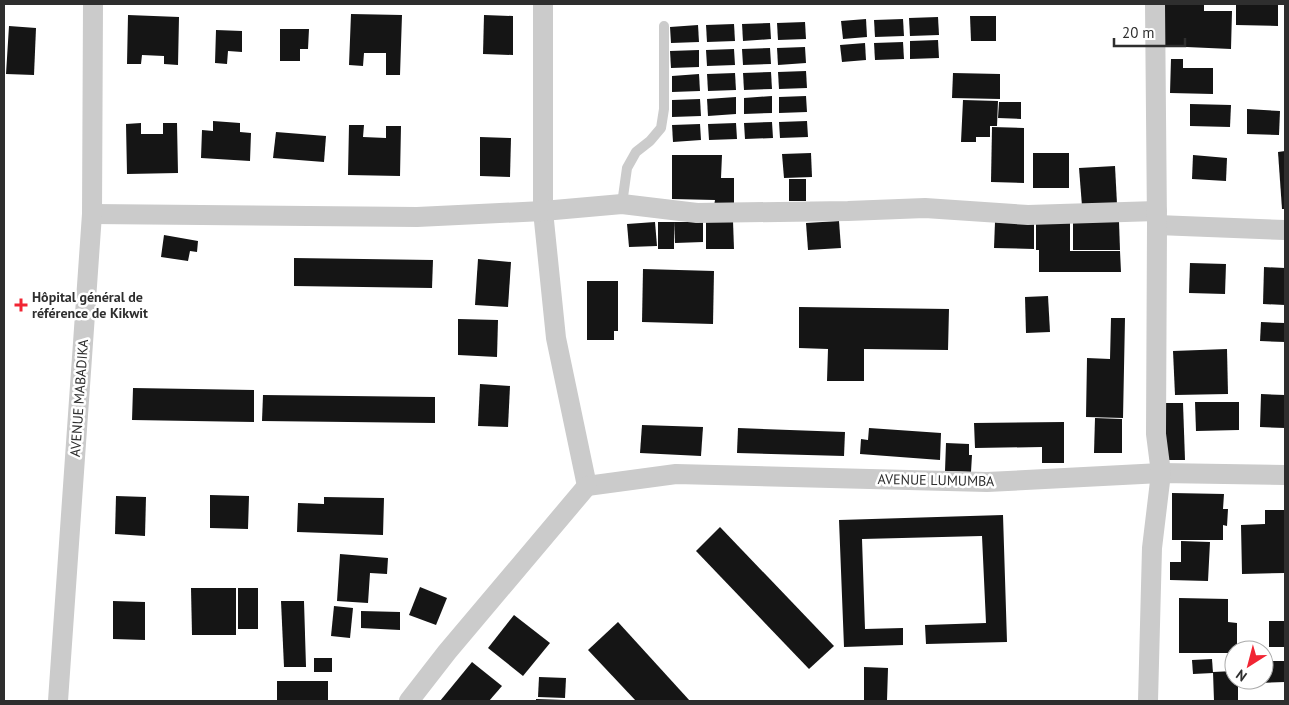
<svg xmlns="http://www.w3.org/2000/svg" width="1289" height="705" font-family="'PT Sans',sans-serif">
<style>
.building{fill:#151515}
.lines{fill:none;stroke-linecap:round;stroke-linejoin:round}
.lane{stroke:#cbcbcb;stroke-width:10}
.street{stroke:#cbcbcb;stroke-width:20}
.poi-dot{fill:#f12533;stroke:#fff;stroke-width:2}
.labels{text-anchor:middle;stroke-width:5;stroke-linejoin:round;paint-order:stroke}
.poi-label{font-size:14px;font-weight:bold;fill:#2e2e2e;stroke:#fff;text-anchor:start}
.street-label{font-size:14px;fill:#2e2e2e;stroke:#fff}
</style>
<rect width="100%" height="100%" fill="#fff"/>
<g class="building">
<polygon points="1165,4 1204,4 1204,11 1232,11 1231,49 1164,46"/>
<polygon points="1236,4 1278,4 1278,26 1236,25"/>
<polygon points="351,14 402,15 400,75 386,75 386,53 364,53 363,66 349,65"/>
<polygon points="128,15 179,17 178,65 164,64 164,56 142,55 141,64 127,64"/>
<polygon points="484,15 513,16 513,55 483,54"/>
<polygon points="970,16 996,16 996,41 971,41"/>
<polygon points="938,17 939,35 910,36 909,18"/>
<polygon points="866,19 867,37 843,39 841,21"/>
<polygon points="903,19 904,36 875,37 874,20"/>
<polygon points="805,22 806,39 778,40 777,23"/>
<polygon points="770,23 771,39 743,41 742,24"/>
<polygon points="734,24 735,41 707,42 706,25"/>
<polygon points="698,25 699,42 671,43 670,27"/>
<polygon points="9,26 36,28 34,75 6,74"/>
<polygon points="280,29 309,29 308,49 300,49 300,61 280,61"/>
<polygon points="216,30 242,31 242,52 228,51 227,64 215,63"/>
<polygon points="938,40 939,58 910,59 910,41"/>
<polygon points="903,42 904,59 875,60 874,43"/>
<polygon points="865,43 866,60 842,62 840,45"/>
<polygon points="805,47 806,63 778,65 777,48"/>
<polygon points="770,48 771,64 743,65 742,49"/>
<polygon points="734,49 735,65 707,66 706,50"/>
<polygon points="699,50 699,67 671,68 670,51"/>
<polygon points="1171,59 1183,59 1183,68 1213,68 1213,94 1170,93"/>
<polygon points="806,71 807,88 779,89 778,72"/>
<polygon points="771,72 772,89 744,90 743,73"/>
<polygon points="735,73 736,90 708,91 707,74"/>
<polygon points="953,73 1000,74 1000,99 952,98"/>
<polygon points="699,74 700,91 672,92 672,76"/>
<polygon points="772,96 772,113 744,114 744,98"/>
<polygon points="806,96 807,112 779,113 779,97"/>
<polygon points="736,97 736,114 708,116 707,99"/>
<polygon points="700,99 701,116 672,117 672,100"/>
<polygon points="963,100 998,101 997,126 990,126 990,137 976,137 976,142 961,142"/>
<polygon points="999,102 1021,102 1021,119 998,118"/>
<polygon points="1190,104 1231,105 1230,127 1190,126"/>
<polygon points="1247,109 1280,111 1279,135 1247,134"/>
<polygon points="213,121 240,123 240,132 251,133 250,161 201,158 202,130 213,131"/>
<polygon points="807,121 808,137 780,138 779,122"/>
<polygon points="772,122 773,138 745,139 744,123"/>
<polygon points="141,123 141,134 163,134 163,123 177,123 178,173 127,174 126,124"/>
<polygon points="736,123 737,139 709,140 708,124"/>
<polygon points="700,124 701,140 673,142 672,125"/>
<polygon points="349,125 364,125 363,137 386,138 386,126 401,126 400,176 348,175"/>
<polygon points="992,127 1024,128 1024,183 991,182"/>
<polygon points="276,132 326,136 324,162 273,158"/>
<polygon points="480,137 511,138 510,177 480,176"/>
<polygon points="1285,151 1285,209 1282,209 1278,152"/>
<polygon points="811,153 812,177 784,178 782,154"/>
<rect x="1033" y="153" width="36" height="35"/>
<polygon points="672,155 722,155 721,178 734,178 734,206 714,206 715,200 672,199"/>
<polygon points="1193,155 1227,158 1226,181 1192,179"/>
<polygon points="1115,166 1117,204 1082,206 1079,168"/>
<rect x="789" y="179" width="17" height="22"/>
<polygon points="706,221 733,221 734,249 706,249"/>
<polygon points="839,221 841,248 808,250 806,223"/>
<polygon points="1036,221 1070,221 1070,251 1120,251 1121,272 1039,272 1039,250 1036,250"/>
<polygon points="655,222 657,246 629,247 627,224"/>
<rect x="658" y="222" width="16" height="27"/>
<polygon points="674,222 703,222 703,242 675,243"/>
<polygon points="995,222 1034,224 1034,249 994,248"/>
<polygon points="1073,222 1119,222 1120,250 1073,250"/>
<polygon points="164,235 198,241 197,252 190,251 188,261 161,257"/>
<polygon points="294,258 433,260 432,288 294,286"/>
<polygon points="478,259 511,262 508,307 475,305"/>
<polygon points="1190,263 1226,264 1225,294 1189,293"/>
<polygon points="1264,267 1285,268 1285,305 1263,304"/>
<polygon points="643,269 714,271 713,324 642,322"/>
<polygon points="587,281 618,281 618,331 614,331 614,340 587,340"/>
<polygon points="1048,296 1050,332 1026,333 1025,297"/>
<polygon points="799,307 949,309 948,350 864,349 864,381 827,381 828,349 799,348"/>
<polygon points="1111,318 1125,318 1123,418 1086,417 1087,358 1110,359"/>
<polygon points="458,319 498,320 497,357 458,355"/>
<polygon points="1261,322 1285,323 1285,342 1260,341"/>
<polygon points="1227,349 1228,394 1175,395 1173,351"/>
<polygon points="480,384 510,386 508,427 478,426"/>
<polygon points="133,388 254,390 254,422 132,420"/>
<polygon points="1261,394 1285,395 1285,428 1260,427"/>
<polygon points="263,395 435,397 435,423 262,421"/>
<polygon points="1195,402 1239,402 1239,430 1196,431"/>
<polygon points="1162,403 1183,403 1185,460 1164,460"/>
<polygon points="1095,418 1122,419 1122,453 1094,453"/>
<polygon points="1064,422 1064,463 1042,463 1042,447 975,448 974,423"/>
<polygon points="642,425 703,427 701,456 640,453"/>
<polygon points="738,428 845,432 844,456 737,453"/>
<polygon points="869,428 941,433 940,460 860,454 861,439 868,440"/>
<polygon points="946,443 969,444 969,455 972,455 971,472 945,471"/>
<polygon points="1172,493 1224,494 1223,509 1228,509 1227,526 1223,525 1223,540 1172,540"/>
<polygon points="210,495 249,496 248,529 210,528"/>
<polygon points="116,496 146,497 145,536 115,534"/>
<polygon points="324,497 384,498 383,535 297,532 298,503 324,504"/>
<polygon points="1265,510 1285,510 1285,573 1242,574 1241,525 1265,524"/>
<polygon points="1003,515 1007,642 926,644 925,625 986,623 982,536 862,539 865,629 903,628 903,645 844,647 839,520"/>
<polygon points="720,527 834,646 809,669 696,551"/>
<polygon points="1181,541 1210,542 1208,581 1170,580 1170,562 1181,562"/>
<polygon points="340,554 388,558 387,574 370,573 368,603 337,601"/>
<polygon points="420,587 447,598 436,625 409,615"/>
<polygon points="191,588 236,588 236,635 192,635"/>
<rect x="238" y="588" width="20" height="41"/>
<polygon points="1179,598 1228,599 1228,622 1237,623 1237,650 1234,650 1234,653 1179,653"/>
<polygon points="113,601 145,602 145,640 113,639"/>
<polygon points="281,601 304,601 306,667 284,667"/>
<polygon points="334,606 353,608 350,638 331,636"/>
<polygon points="361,611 400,612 400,630 361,628"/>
<polygon points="514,615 550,643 523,676 488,648"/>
<rect x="1269" y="621" width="16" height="26"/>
<polygon points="618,622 690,701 636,701 588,650"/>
<rect x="314" y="658" width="18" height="14"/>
<polygon points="1212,659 1213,673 1193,674 1192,660"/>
<polygon points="1264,661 1285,661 1285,682 1259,683 1258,680 1264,680"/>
<polygon points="472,662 502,686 489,701 440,701"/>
<polygon points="864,667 888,668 887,701 864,700"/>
<polygon points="1234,671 1234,680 1238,680 1238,701 1214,701 1213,672"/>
<polygon points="539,677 566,678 565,698 538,697"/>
<rect x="277" y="681" width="51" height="20"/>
<polygon points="536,699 564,700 564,701 536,701"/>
</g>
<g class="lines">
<polyline class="lane" points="622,204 627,168 636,152 650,141 661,128 664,109 664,26"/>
<g class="street">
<polyline points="543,4 543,211 556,338 587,486"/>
<polyline points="92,214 417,217 543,211 622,204 697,213 848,211 925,208 1028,215 1157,211"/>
<polyline points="1157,225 1285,230"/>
<polyline points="587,486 676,474 987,482 1161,473 1285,475"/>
<polyline points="58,701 92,214 93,4"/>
<polyline points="409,701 447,652 587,486"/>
<polyline points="1148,701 1152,548 1161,473 1156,434 1157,225 1155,4"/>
</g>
</g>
<path class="poi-dot" d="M18.5 297.5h5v5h5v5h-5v5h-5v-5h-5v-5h5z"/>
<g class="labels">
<g class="poi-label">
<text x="32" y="302">Hôpital général de<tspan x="32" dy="16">référence de Kikwit</tspan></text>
</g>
<g class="street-label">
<text transform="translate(79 398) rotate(-86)" y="5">AVENUE MABADIKA</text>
<text transform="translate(936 480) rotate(1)" y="5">AVENUE LUMUMBA</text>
</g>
</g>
<rect width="1289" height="705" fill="none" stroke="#2e2e2e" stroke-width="10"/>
<g transform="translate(1249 665) rotate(216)"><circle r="24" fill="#ffffff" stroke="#ababab"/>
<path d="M0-4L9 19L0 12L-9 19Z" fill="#f12533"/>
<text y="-8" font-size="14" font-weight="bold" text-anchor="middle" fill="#2e2e2e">N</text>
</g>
<path d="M1114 38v8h71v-8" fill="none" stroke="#2e2e2e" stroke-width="2.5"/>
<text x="1122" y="38" font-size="15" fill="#2e2e2e" stroke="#ffffff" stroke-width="4" paint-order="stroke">20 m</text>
</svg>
